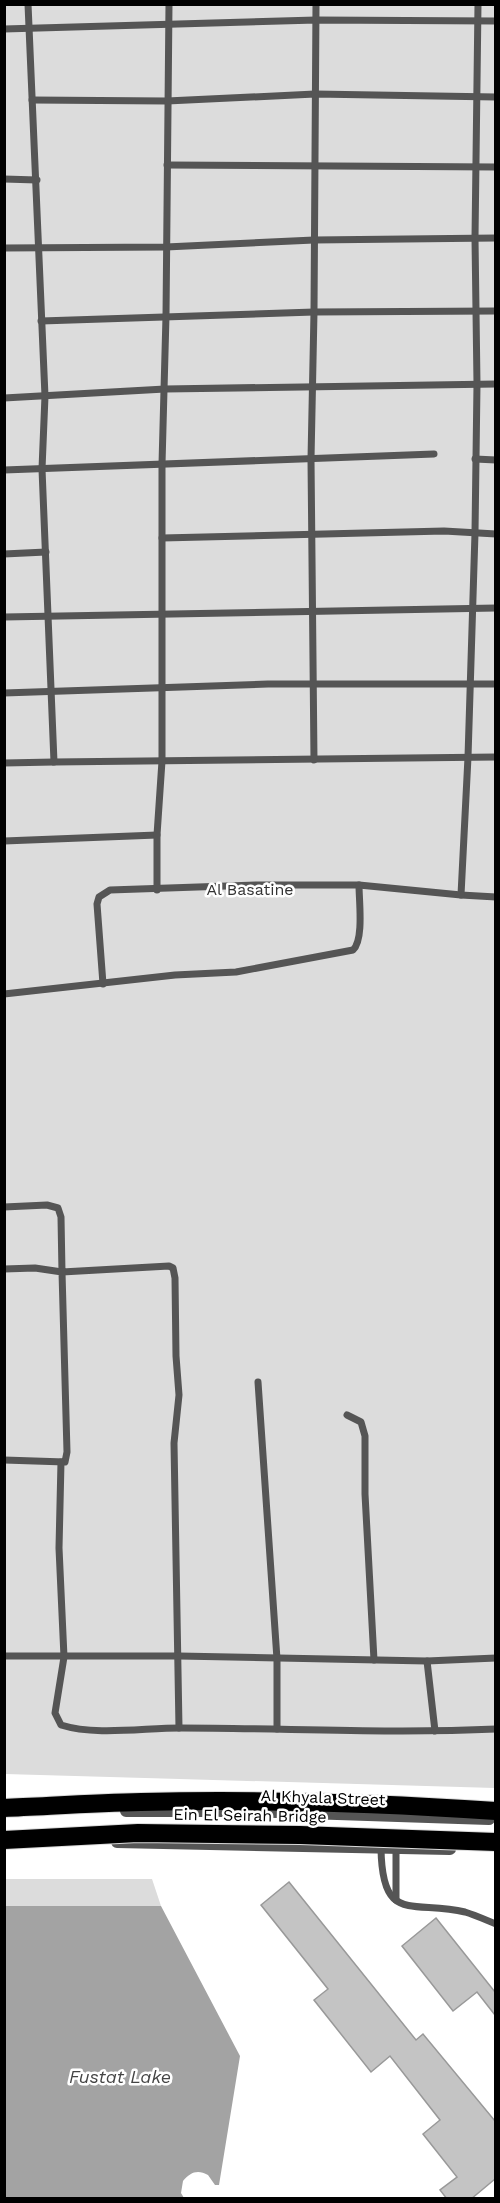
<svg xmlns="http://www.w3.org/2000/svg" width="500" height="2203" font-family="'Work Sans',sans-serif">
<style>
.green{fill:#dcdcdc}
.water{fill:#a3a3a3}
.building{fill:#c4c4c4;stroke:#999;stroke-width:1.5}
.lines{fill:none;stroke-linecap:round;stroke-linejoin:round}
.motorway-casing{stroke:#dbdbdb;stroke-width:20}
.service{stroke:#555;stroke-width:7}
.tertiary{stroke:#555;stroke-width:12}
.motorway{stroke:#000;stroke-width:18}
.motorway-bridge-casing{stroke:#dbdbdb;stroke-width:20;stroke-linecap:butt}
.motorway-bridge{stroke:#000;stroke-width:18}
.labels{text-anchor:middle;stroke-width:5;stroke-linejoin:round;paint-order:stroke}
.park-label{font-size:16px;fill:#333;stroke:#fff}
.street-label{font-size:16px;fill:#000;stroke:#fff}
.water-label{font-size:18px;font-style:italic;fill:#444;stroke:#fff}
</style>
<rect width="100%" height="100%" fill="#fff"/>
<g class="green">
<polygon points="5,5 495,5 495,1788 5,1774"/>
<polygon points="5,1879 152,1879 161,1906 5,1906"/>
</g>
<path class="water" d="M4,1906h157l79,150 -21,129h-4l-7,-10c-10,-6 -18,-3 -25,6l-2,12 3,5h-179z"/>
<g class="building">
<polygon points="289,1882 416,2040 423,2034 495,2121 495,2179 471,2199 447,2199 440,2190 457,2177 423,2134 440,2120 390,2056 371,2072 314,2000 328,1989 261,1905"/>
<polygon points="436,1918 495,1992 495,2015 477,1992 453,2011 402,1946"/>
</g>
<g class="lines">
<defs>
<path id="motorway" d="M4,1808c46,-2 91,-5 137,-6 118,-3 237,1 355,9"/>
</defs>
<use href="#motorway" class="motorway-casing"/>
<g class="service">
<polyline points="28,4 45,396 42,469 54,762 496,757"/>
<polyline points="478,4 475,238 477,384 475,533 468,757 461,895 496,897"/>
<polyline points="4,29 316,20 496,21"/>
<polyline points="32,100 167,101 315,94 496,97"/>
<polyline points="167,165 496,167"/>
<polyline points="4,179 37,180"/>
<polyline points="4,248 166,247 314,240 496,238"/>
<polyline points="41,321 314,312 496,311"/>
<polyline points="4,398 165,389 496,384"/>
<polyline points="475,459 496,460"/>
<polyline points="4,470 434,454"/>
<polyline points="162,538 444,531 496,534"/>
<polyline points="4,554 46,552"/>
<polyline points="4,617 496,608"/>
<polyline points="4,693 268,684 496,684"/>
<polyline points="314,760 311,459 314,312 316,4"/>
<polyline points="4,763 54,762"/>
<polyline points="4,841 157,835"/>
<polyline points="157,890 157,835 162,761 162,464 166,316 169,4"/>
<polyline points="103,984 97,904 99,897 110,890 257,885 359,885 461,895"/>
<path d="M4,994l171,-19 61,-3 117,-22c11,-10 6,-49 6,-65"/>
<polyline points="4,1207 47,1205 58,1208 61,1217 62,1272 169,1266 173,1268 175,1278 176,1356 179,1395 174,1443 179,1728"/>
<polyline points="4,1269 35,1268 62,1272 67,1452 65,1462 4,1460"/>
<polyline points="258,1382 277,1659 277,1729"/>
<polyline points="347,1415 361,1422 365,1436 365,1494 374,1660"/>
<path d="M61,1462l-2,86 5,109 -9,56 6,12c35,11 82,3 119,3 105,0 210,6 316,1"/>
<polyline points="4,1656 179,1656 427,1661 496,1658"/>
<polyline points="427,1661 435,1731"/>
<path d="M381,1848c1,76 30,52 84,64 10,3 21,8 31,12"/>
<polyline points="396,1900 396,1849"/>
</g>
<g class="tertiary">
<polyline points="126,1811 244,1811 489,1819"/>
<polyline points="117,1842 450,1849"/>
</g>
<use href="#motorway" class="motorway"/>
<defs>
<polyline id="motorway-bridge" points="4,1840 138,1833 300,1835 496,1842"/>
</defs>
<use href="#motorway-bridge" class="motorway-bridge-casing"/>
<use href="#motorway-bridge" class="motorway-bridge"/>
</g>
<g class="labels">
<g class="park-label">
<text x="250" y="895">Al Basatine</text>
</g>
<g class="street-label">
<text transform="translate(323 1797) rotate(2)" y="6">Al Khyala Street</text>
<text transform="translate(250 1815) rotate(1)" y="6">Ein El Seirah Bridge</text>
</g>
<g class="water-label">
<text x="120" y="2083">Fustat Lake</text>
</g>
</g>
<rect width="500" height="2203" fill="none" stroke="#000000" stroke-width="12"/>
</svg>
